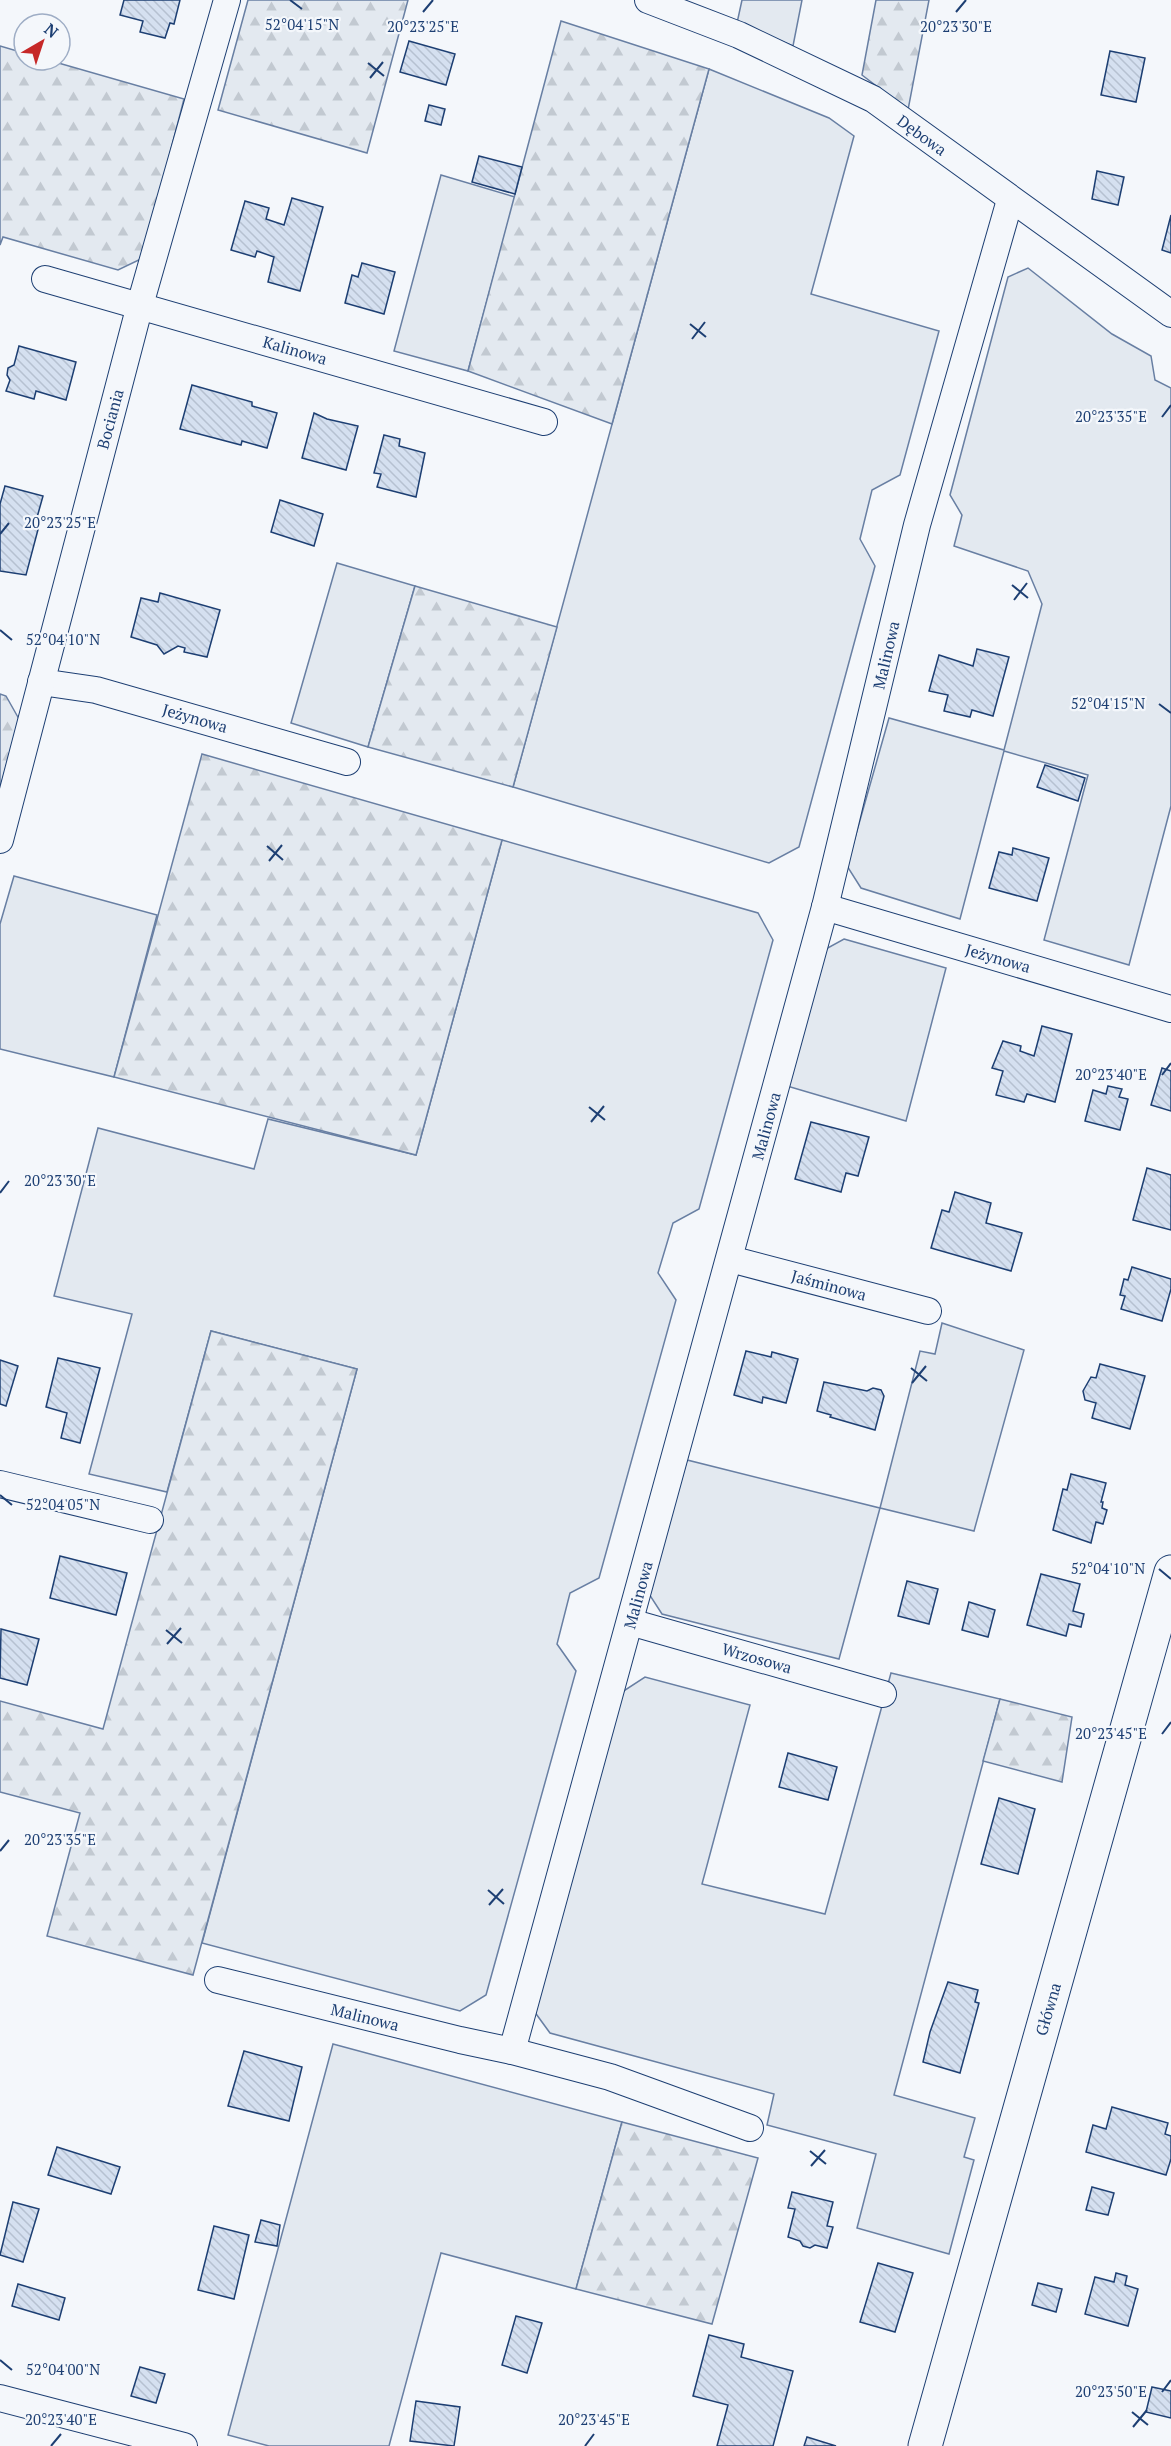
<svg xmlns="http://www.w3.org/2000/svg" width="1171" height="2446" font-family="'PT Serif',serif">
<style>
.green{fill:#e3e9f0;stroke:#687fa3;stroke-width:1.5}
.forest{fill:url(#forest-firs);stroke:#687fa3;stroke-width:1.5}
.building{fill:url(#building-back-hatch);stroke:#1d3f73;stroke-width:1.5}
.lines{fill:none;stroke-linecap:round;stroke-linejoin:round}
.minor-casing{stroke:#1d3f73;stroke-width:28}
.tertiary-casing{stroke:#1d3f73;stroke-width:35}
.minor{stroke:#f4f7fb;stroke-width:26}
.tertiary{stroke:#f4f7fb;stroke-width:33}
.ticks{fill:none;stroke:#1d3f73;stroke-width:2}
.labels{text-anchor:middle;stroke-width:4.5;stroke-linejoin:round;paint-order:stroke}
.street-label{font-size:16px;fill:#1d3f73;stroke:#f4f7fb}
.ticks-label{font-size:15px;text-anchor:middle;fill:#1d3f73;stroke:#f4f7fb;stroke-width:4.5;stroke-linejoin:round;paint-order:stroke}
</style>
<defs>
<pattern id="forest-firs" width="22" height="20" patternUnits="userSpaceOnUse" patternTransform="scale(1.5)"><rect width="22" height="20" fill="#e3e9f0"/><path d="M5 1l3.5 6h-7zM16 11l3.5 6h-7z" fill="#c2c9d1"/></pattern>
<pattern id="building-back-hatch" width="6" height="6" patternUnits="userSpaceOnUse" patternTransform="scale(1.5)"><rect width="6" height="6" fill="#d5e0f0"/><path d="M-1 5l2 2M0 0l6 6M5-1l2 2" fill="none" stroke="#b6c1d1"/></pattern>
</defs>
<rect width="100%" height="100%" fill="#f4f7fb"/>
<g class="green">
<polygon points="742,0 802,0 793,46 737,23"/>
<polygon points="709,69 829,118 854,136 811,294 939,331 900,475 872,490 860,539 875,566 799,847 769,863 513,787"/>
<polygon points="441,175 515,197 468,371 394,351"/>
<polygon points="1028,268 1112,334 1151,356 1155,380 1171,388 1171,806 1129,965 1044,940 1088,775 1004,751 960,919 861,888 847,866 889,718 1004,750 1042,604 1028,571 954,546 962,515 950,495 1008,277"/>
<polygon points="337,563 415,586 368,747 291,723"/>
<polygon points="502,840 758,913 773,940 699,1209 673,1223 658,1273 676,1300 599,1578 570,1593 557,1644 576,1671 486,1995 460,2011 202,1943 357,1369 211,1331 167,1492 89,1474 132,1314 54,1296 98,1128 254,1169 268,1119 416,1155"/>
<polygon points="14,876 157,915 114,1077 0,1049 0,924"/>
<polygon points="844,939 946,968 906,1121 787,1086 824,950"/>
<polygon points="942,1323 1024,1350 974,1531 880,1508 839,1659 662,1614 649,1594 687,1460 880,1508 920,1351 935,1354"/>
<polygon points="891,1673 1000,1699 894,2095 975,2118 964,2157 974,2160 949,2254 857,2228 876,2154 767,2125 774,2094 550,2033 534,2011 622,1692 645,1677 750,1705 702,1884 825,1914"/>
<polygon points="333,2044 622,2122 576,2289 441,2253 389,2446 269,2446 228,2435"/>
</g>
<g class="forest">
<polygon points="248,0 408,0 367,153 218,110"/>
<polygon points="876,0 929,0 908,110 862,75"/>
<polygon points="561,21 709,69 612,424 468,371"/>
<polygon points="0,46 24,53 24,60 48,60 184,99 143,258 118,270 3,237 0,245"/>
<polygon points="415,586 557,627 513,787 368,747"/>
<polygon points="0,694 6,696 19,719 0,789"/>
<polygon points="202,754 502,840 416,1155 114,1077"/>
<polygon points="211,1331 357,1369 193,1975 47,1936 80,1813 0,1792 0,1701 103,1729"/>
<polygon points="1000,1699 1072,1717 1062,1782 983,1761"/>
<polygon points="622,2122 758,2158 712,2324 576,2289"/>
</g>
<g class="building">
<polygon points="124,0 180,0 174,24 170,23 165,38 140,32 143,21 120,15"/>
<polygon points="409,41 455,54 446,85 400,72"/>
<polygon points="1110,51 1145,58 1136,102 1101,95"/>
<polygon points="429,105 445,109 441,125 425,121"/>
<polygon points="479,156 522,167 515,194 472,182"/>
<polygon points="1097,171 1124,177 1118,205 1092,199"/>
<polygon points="292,198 323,207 300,291 268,282 274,257 257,251 255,257 231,250 245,201 269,208 266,219 284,225"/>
<polygon points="1171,215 1171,253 1162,250"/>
<polygon points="362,263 395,272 384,314 345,303 352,275 358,277"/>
<polygon points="19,346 76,362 66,400 36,391 34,399 6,391 10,380 7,375 8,368 14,365"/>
<polygon points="192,385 252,402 252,406 277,413 267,448 242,441 241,445 180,429"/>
<polygon points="314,413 327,419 358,426 346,470 302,458"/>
<polygon points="384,435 400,439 399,446 425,453 416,497 377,487 381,474 374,473"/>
<polygon points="5,486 43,496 36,521 40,522 26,575 0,571 0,504"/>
<polygon points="280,500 323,514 314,546 271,532"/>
<polygon points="160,593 220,610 207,657 184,652 185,648 178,646 164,654 157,645 131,637 141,598 158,602"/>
<polygon points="977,649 1009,657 993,716 972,710 970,717 944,711 948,695 929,691 939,655 973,666"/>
<polygon points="1045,765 1085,778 1078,801 1037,787"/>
<polygon points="1013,848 1049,858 1037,901 989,888 999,852 1012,855"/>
<polygon points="1042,1026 1072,1034 1055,1102 1027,1094 1024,1102 996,1095 1003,1071 992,1068 1003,1041 1021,1046 1020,1051 1034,1056"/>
<polygon points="1162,1068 1171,1071 1171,1111 1151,1105"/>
<polygon points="1108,1086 1122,1089 1119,1097 1128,1099 1120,1130 1085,1121 1093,1090 1106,1094"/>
<polygon points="811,1122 869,1137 858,1176 846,1173 841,1192 795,1179"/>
<polygon points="1147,1168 1171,1175 1171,1230 1133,1220"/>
<polygon points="955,1192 991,1203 986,1223 1022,1233 1011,1271 931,1248 942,1210 949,1212"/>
<polygon points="1132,1267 1171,1279 1171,1289 1162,1321 1121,1309 1125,1296 1120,1295 1124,1279 1128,1280"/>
<polygon points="746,1351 771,1357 772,1352 798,1359 786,1403 763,1397 762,1403 734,1395"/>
<polygon points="58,1358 100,1368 80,1443 61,1438 67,1413 46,1407"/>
<polygon points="0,1360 18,1366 6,1406 0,1404"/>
<polygon points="1100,1364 1145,1376 1130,1429 1092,1418 1096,1403 1085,1400 1083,1391 1091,1377 1096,1378"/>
<polygon points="824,1382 867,1391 873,1388 881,1390 884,1396 875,1430 830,1417 831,1415 817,1411"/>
<polygon points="1071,1474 1106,1483 1101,1502 1103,1502 1102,1508 1107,1510 1103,1524 1096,1522 1091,1543 1053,1530 1063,1489 1067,1490"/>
<polygon points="60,1556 127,1573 116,1615 50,1598"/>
<polygon points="1041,1574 1080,1584 1073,1611 1084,1614 1081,1627 1069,1624 1066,1636 1027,1625"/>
<polygon points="907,1581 938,1589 929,1624 898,1616"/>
<polygon points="969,1602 995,1610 988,1637 962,1630"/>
<polygon points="1,1629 39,1639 27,1685 0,1678"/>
<polygon points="788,1753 837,1767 828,1800 779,1787"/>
<polygon points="999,1798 1035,1809 1018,1874 981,1864"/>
<polygon points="948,1982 978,1990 975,2002 979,2003 960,2073 923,2062 930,2032"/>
<polygon points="244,2051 302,2067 289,2121 228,2106"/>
<polygon points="1112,2107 1168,2123 1165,2134 1171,2136 1171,2159 1166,2175 1086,2152 1093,2125 1106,2129"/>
<polygon points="57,2147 120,2167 111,2194 48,2175"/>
<polygon points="1092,2187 1114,2193 1108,2215 1086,2210"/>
<polygon points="792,2192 833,2202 827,2226 833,2227 827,2248 815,2245 810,2248 803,2246 800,2241 788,2237 795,2209 788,2208"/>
<polygon points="13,2202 39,2209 23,2262 0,2255"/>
<polygon points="261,2220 280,2225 277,2246 255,2242"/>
<polygon points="214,2226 249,2235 234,2299 198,2290"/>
<polygon points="878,2263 913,2273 895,2332 860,2322"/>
<polygon points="1116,2273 1127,2276 1125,2285 1138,2289 1128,2326 1085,2314 1095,2277 1114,2282"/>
<polygon points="1038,2283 1062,2289 1056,2312 1032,2305"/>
<polygon points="18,2284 65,2298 59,2320 12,2306"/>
<polygon points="516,2316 542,2323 527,2373 502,2365"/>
<polygon points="709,2335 744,2344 741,2357 793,2371 773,2446 717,2446 728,2405 693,2396"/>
<polygon points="140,2367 165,2374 156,2403 131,2396"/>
<polygon points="1152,2387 1171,2391 1171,2418 1146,2412"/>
<polygon points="416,2401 460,2407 454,2446 410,2441"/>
<polygon points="807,2437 836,2446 804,2446"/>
</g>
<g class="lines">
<defs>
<g id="minor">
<polyline points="648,0 739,35 873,99 1171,314"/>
<polyline points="45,279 544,422"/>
<polyline points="41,682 96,690 347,762"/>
<polyline points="0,840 140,305 227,0"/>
<polyline points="825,907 1171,1009"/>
<polyline points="730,1259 928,1311"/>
<polyline points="0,1484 150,1520"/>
<polyline points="630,1622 883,1694"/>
<polyline points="218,1980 460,2040 512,2051 610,2077 750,2128"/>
<polyline points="512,2051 825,907 917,525 1010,200"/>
<polyline points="0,2398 184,2446"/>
</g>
<polyline id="tertiary" points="925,2446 1171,1572"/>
</defs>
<use href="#minor" class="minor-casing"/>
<use href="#tertiary" class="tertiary-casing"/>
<use href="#minor" class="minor"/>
<use href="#tertiary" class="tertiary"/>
</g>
<path class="ticks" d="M290,0l12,9M423,12l10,-12M956,12l10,-12M368,63l16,13M370,78l13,-16M690,324l16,13M692,339l13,-17M1162,417l9,-12M0,534l9,-11M1012,585l16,13M1014,600l13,-17M0,630l12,10M1159,704l12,9M267,846l16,14M269,861l13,-16M1162,1075l9,-12M589,1107l16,13M591,1122l13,-16M0,1193l9,-12M911,1368l16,13M912,1383l14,-17M0,1495l12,10M1159,1569l12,10M166,1630l16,13M167,1644l14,-16M1162,1734l9,-12M0,1851l9,-11M488,1890l16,14M489,1905l14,-16M810,2151l16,13M811,2166l14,-16M0,2360l12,10M1162,2392l9,-12M1132,2412l16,13M1133,2427l14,-17M51,2446l10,-12M585,2446l9,-12"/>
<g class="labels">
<g class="street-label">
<text transform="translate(922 135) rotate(36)" y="6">Dębowa</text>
<text transform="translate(295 350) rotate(16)" y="6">Kalinowa</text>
<text transform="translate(110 419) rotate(-75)" y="6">Bociania</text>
<text transform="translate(886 655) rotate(-77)" y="6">Malinowa</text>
<text transform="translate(195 718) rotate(16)" y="6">Jeżynowa</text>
<text transform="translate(998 958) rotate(16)" y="6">Jeżynowa</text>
<text transform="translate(766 1126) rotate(-75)" y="6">Malinowa</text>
<text transform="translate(829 1285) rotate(15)" y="6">Jaśminowa</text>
<text transform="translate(638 1595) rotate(-75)" y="6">Malinowa</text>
<text transform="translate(757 1658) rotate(16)" y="6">Wrzosowa</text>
<text transform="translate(1048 2009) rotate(-74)" y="6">Główna</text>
<text transform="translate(365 2017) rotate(14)" y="6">Malinowa</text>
</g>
</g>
<g class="ticks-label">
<text x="302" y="30">52°04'15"N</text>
<text x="423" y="32">20°23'25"E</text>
<text x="956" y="32">20°23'30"E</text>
<text x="1111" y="422">20°23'35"E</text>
<text x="60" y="528">20°23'25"E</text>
<text x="63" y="645">52°04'10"N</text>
<text x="1108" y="709">52°04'15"N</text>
<text x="1111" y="1080">20°23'40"E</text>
<text x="60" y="1186">20°23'30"E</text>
<text x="63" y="1510">52°04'05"N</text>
<text x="1108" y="1574">52°04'10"N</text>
<text x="1111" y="1739">20°23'45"E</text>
<text x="60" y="1845">20°23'35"E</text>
<text x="63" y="2375">52°04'00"N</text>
<text x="1111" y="2397">20°23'50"E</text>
<text x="61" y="2425">20°23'40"E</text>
<text x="594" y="2425">20°23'45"E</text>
</g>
<g transform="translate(42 42) rotate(39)"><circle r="28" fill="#f4f7fb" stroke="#9eadc5" stroke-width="1.5"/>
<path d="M0-4.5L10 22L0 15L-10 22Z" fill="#c62828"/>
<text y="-9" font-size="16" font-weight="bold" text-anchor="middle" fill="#1d3f73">N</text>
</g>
</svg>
